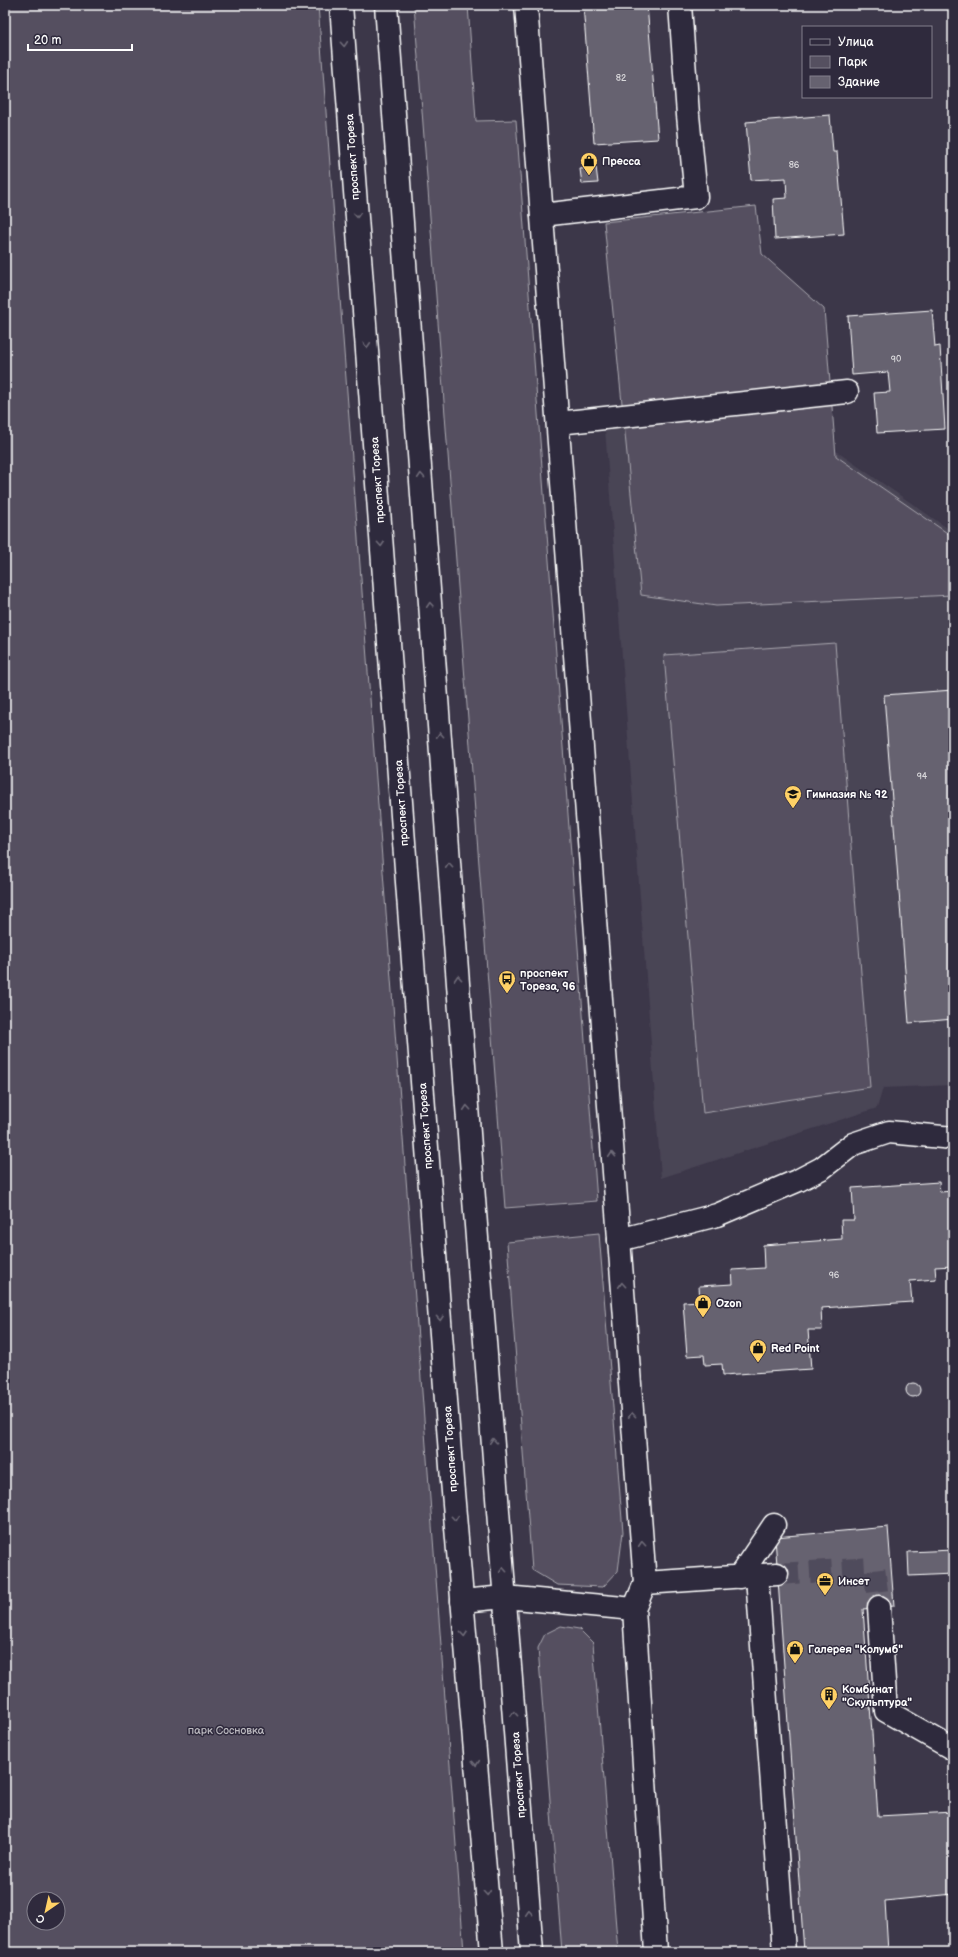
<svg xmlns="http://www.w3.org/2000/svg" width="958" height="1957" font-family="'Balsamiq Sans',sans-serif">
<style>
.built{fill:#494455}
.green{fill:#555060;stroke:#aaa8b0;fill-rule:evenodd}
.building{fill:#666270;stroke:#fff}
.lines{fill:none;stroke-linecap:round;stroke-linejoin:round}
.minor-tunnel{stroke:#504b5b;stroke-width:22;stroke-dasharray:22 11;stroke-linecap:butt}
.minor-casing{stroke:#fff;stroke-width:25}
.major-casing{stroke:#fff;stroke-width:25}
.minor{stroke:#2f2a3d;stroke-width:22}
.major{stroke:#2f2a3d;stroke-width:22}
.oneway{stroke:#6d6a77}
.labels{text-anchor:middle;stroke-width:3;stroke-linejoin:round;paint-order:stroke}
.number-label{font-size:9px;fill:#d9d8db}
.street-label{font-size:11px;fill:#fff;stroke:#2f2a3d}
.poi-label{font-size:11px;font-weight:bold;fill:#fff;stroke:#2f2a3d;text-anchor:start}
.park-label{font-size:11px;fill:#bbb9bf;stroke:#2f2a3d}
</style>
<rect width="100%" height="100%" fill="#3c3749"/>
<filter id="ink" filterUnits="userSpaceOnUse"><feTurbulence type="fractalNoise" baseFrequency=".025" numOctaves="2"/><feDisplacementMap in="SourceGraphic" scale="8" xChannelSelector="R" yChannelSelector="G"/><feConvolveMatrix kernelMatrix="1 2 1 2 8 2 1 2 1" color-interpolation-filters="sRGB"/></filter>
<g filter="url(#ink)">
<polygon class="built" points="778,411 953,532 953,1085 883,1088 877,1108 661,1178 605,429"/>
<g class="green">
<path d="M5,5h313l146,1947h-459zM34,1899h24v24h-24z"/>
<polygon points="414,5 468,5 476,121 516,120 597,1201 505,1208"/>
<polygon points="756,206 762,254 824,309 836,456 953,537 953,595 716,606 641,595 604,222"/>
<polygon points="835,643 870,1087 703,1113 664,655"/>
<polygon points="599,1233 623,1532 618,1571 603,1587 557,1585 532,1570 507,1242"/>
<polygon points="561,1626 579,1629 593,1643 618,1952 562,1952 538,1648 545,1634"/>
</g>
<g class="building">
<polygon points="583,5 647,5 658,139 594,143"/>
<polygon points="830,115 833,152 837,152 844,234 775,239 773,199 787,198 786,178 751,180 746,122"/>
<polygon points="596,167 598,183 582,184 580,169"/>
<polygon points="932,310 935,347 940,346 945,429 877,433 874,393 890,392 888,372 852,375 848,316"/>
<polygon points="953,690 953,1019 909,1023 884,695"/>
<polygon points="939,1182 940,1192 953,1191 953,1266 935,1267 936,1279 910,1281 912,1302 821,1308 822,1330 808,1330 811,1369 723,1375 722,1364 705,1365 704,1355 687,1356 683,1302 700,1301 699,1286 733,1284 732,1270 764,1268 763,1245 842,1239 841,1220 854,1220 852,1188"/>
<circle cx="913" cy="1390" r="7"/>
<polygon points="888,1527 894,1606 863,1609 878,1816 953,1812 953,1894 885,1901 888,1952 804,1952 775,1537"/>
<polygon points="953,1550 953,1574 909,1576 908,1552"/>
</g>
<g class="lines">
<polyline class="minor-tunnel" points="777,1574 874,1568 879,1607"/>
<defs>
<g id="minor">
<polyline points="526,5 645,1583 634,1609 656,1952"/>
<polyline points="542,215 696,197 688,115 680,5"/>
<polyline points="558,423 847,392"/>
<polyline points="619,1240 717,1215 799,1180 822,1168 853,1144 889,1132 953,1138"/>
<polyline points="757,1576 784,1952"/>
<polyline points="739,1577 774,1525"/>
<polyline points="645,1583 777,1574"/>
<polyline points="462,1601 505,1597 634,1609"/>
<polyline points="879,1607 886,1711 953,1749"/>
</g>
<g id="major">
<polyline points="341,5 452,1480 492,1952"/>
<polyline points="386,5 470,1147 532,1952"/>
</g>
</defs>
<use href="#minor" class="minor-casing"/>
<use href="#major" class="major-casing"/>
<use href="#minor" class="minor"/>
<use href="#major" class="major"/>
</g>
<defs><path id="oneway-chevron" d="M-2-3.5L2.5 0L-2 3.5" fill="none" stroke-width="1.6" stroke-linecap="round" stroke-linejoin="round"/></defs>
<g class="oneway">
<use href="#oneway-chevron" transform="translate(344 44) rotate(86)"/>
<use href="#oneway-chevron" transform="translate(357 215) rotate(86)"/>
<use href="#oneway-chevron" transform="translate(367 345) rotate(86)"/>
<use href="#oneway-chevron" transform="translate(421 476) rotate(-94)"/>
<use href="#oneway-chevron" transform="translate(381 544) rotate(86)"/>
<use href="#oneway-chevron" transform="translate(430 605) rotate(-94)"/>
<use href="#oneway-chevron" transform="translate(440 735) rotate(-94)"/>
<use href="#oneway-chevron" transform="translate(449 865) rotate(-94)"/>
<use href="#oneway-chevron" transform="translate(458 978) rotate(-94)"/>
<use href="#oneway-chevron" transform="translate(467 1108) rotate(-94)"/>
<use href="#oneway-chevron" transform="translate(612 1155) rotate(-94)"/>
<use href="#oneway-chevron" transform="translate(622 1285) rotate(-94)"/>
<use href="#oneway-chevron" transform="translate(440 1318) rotate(86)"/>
<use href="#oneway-chevron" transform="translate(632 1415) rotate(-94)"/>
<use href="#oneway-chevron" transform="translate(493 1441) rotate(-94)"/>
<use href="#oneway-chevron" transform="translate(455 1518) rotate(85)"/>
<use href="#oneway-chevron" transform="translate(642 1544) rotate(-94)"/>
<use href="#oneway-chevron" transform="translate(503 1570) rotate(-94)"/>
<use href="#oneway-chevron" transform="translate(464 1634) rotate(85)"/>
<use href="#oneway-chevron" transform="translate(514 1714) rotate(-94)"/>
<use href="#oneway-chevron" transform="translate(476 1763) rotate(85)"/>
<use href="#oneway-chevron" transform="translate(487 1893) rotate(85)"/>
<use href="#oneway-chevron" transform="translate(529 1913) rotate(-94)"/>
</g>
</g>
<defs>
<symbol id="shop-pin" viewBox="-11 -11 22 30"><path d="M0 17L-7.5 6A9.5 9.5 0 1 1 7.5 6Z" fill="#ffd166" stroke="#2f2a3d"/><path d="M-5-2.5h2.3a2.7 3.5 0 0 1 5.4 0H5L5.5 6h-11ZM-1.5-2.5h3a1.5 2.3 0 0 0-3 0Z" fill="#111"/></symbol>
<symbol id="school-pin" viewBox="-11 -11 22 30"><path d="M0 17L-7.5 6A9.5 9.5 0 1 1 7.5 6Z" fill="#ffd166" stroke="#2f2a3d"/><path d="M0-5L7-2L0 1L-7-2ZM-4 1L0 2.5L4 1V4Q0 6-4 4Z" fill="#111"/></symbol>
<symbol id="bus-pin" viewBox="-11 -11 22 30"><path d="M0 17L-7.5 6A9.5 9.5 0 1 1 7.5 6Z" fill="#ffd166" stroke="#2f2a3d"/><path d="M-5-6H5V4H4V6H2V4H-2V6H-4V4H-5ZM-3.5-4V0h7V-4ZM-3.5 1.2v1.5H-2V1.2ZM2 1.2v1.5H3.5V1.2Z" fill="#111"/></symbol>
<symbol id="office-pin" viewBox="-11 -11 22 30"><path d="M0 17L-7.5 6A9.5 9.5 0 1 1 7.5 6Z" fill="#ffd166" stroke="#2f2a3d"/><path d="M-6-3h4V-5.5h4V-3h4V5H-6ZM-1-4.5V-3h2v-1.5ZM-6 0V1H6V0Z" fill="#111"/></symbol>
<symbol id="building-pin" viewBox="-11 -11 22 30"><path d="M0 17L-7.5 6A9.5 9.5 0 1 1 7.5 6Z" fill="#ffd166" stroke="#2f2a3d"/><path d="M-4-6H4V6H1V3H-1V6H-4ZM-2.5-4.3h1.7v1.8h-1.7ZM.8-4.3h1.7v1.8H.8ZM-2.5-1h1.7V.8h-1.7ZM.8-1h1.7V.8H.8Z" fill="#111"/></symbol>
</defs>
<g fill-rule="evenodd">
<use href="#shop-pin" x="579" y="151" width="20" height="27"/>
<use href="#school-pin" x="783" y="784" width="20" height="27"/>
<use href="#bus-pin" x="497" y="969" width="20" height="27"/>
<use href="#shop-pin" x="693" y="1293" width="20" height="27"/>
<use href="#shop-pin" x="748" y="1338" width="20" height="27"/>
<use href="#office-pin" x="815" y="1571" width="20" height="27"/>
<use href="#shop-pin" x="785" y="1639" width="20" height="27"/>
<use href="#building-pin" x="819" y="1685" width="20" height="27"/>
</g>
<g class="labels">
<g class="number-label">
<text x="621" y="81">82</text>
<text x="794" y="168">86</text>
<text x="896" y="362">90</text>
<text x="922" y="779">94</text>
<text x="834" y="1278">96</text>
</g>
<g class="street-label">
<text transform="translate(352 157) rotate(-94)" y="4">проспект Тореза</text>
<text transform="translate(377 480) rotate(-94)" y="4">проспект Тореза</text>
<text transform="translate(401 803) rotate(-94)" y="4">проспект Тореза</text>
<text transform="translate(425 1126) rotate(-94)" y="4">проспект Тореза</text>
<text transform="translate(450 1449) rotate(-94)" y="4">проспект Тореза</text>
<text transform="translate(518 1775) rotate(-94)" y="4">проспект Тореза</text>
</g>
<g class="poi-label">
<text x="602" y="165">Пресса</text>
<text x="806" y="798">Гимназия № 92</text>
<text x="520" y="977">проспект<tspan x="520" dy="13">Тореза, 96</tspan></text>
<text x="716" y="1307">Ozon</text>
<text x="771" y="1352">Red Point</text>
<text x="838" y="1585">Инсет</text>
<text x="808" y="1653">Галерея "Колумб"</text>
<text x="842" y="1693">Комбинат<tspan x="842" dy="13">"Скульптура"</tspan></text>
</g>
<g class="park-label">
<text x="226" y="1734">парк Сосновка</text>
</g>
</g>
<rect width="958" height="1957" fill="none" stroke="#2f2a3d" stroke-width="20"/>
<rect x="10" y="10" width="938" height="1937" fill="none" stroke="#fff" stroke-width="1.5" filter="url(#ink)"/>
<rect x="802" y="26" width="130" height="72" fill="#2f2a3d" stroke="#827f8b"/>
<rect x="810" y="39" width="20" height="6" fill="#2f2a3d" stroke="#827f8b"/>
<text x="838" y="46" font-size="12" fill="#ffffff">Улица</text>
<rect x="810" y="56" width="20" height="12" fill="#555060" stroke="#827f8b"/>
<text x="838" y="66" font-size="12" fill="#ffffff">Парк</text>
<rect x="810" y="76" width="20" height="12" fill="#666270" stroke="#827f8b"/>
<text x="838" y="86" font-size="12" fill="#ffffff">Здание</text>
<g transform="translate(46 1911) rotate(214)"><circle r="19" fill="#2f2a3d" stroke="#827f8b"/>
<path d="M0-3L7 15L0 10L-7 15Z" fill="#ffd166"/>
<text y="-6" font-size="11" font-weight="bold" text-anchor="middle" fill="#ffffff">С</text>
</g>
<path d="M28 44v6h104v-6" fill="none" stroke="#ffffff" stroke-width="2"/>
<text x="34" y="44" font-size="12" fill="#ffffff" stroke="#2f2a3d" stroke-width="3" paint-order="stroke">20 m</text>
</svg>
